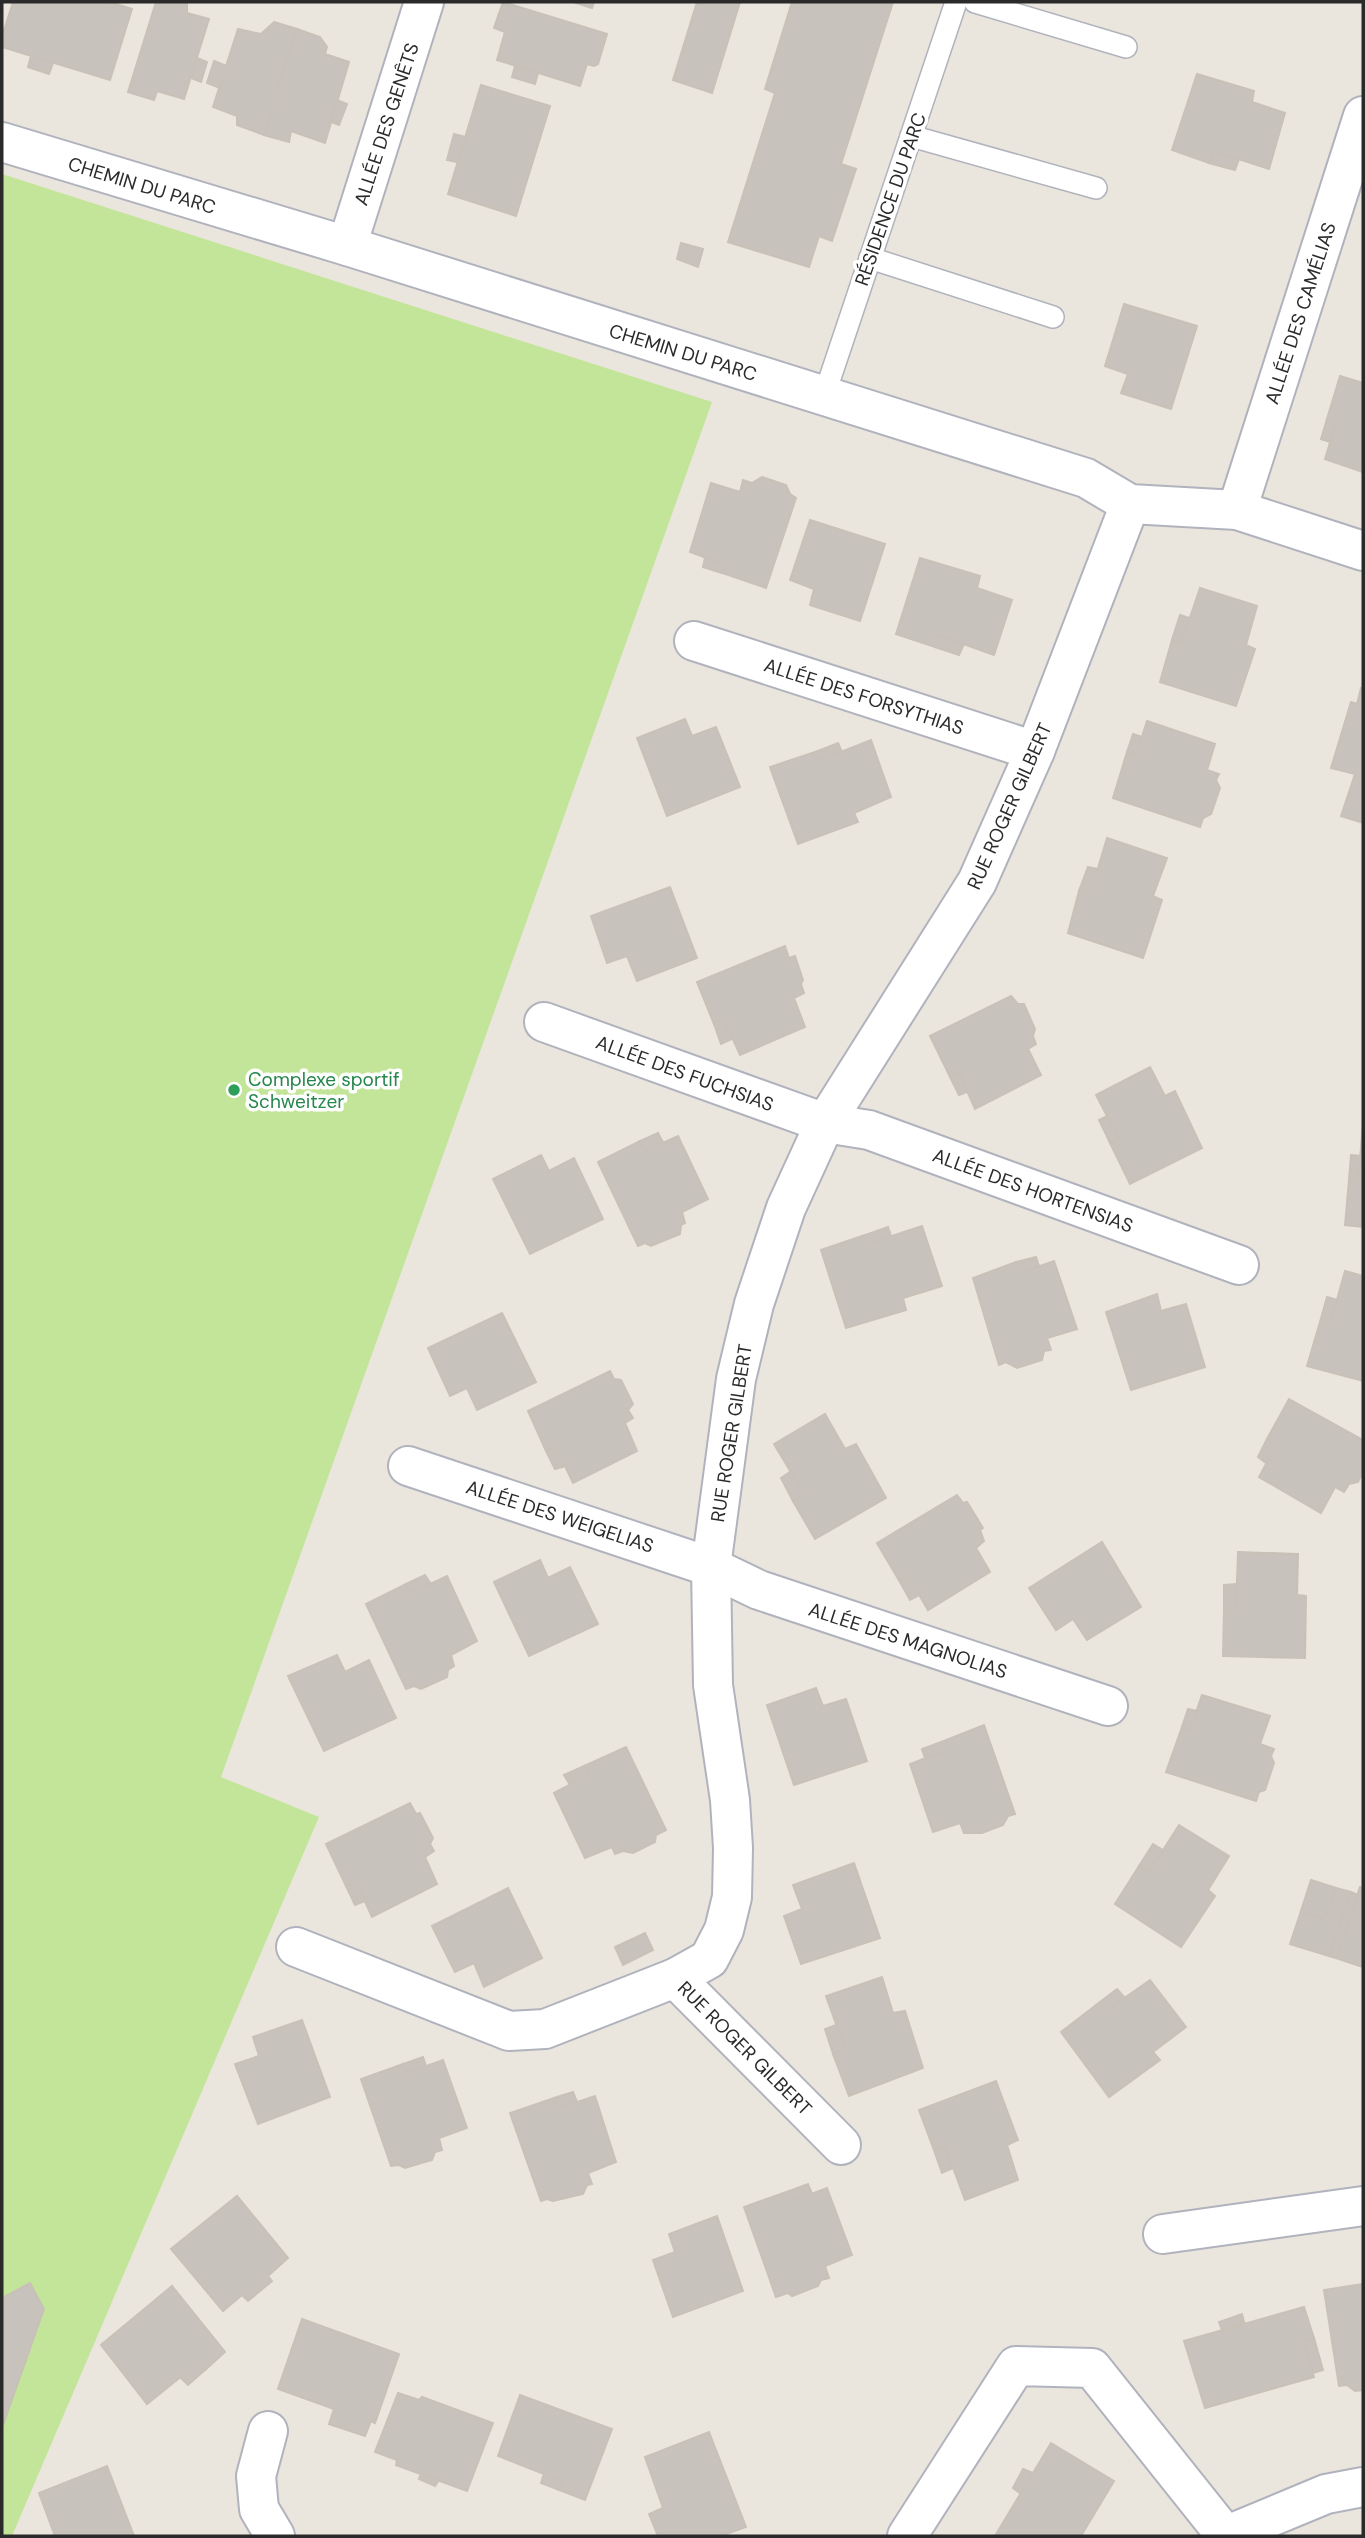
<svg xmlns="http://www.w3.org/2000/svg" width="1365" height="2538" font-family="'DM Sans',sans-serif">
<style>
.pitch{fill:#c3e599}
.building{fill:#c7c2bc;stroke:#c7c1b7;stroke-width:2}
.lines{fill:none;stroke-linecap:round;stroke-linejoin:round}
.lane-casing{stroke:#b0b3bd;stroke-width:24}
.street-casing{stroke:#b0b3bd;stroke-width:42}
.lane{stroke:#fff;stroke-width:21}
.street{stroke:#fff;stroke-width:38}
.leisure-dot{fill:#2e9e5b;stroke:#fff;stroke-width:2.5}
.labels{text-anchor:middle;stroke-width:7;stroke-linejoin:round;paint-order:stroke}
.street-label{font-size:19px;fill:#2a2a2a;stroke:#fff}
.leisure-label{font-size:19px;fill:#27864d;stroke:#fff;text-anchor:start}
</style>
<rect width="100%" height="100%" fill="#ebe6dd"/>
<polygon class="pitch" points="2,174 712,402 221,1777 319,1817 12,2536 2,2536"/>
<g class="building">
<polygon points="13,2 110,2 132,9 110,80 2,47 2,37"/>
<polygon points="156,2 187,2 187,13 209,19 184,99 157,91 154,100 128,92"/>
<polygon points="503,2 607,34 598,64 594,66 587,64 580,86 497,60 505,32 494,28"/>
<polygon points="573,2 594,2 592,8"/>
<polygon points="697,2 740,2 712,93 673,80"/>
<polygon points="792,2 893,2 841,164 856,169 832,241 819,236 809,267 728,242 775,93 765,89"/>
<polygon points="274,22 297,29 264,135 237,125 237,116 213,107 238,29 261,34"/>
<polygon points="297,29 320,37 327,47 325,54 349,62 325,143 291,131 289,142 264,135"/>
<polygon points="31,56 53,63 49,74 28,67"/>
<polygon points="197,58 207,62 201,82 191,78"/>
<polygon points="214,61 227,66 220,88 207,83"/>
<polygon points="515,66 538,73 535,84 512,77"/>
<polygon points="1197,74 1254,91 1252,102 1285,113 1269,169 1214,151 1209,163 1172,150"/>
<polygon points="481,85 550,106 516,216 448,194"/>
<polygon points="337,100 347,104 339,125 331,122"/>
<polygon points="454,134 465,137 457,162 447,160"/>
<polygon points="1214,151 1239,159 1235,170 1209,163"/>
<polygon points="681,243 703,249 698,267 677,259"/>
<polygon points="1124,304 1197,326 1171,409 1121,393 1128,374 1105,366"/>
<polygon points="1340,376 1363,383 1363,472 1325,459 1336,423 1327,419"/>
<polygon points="1327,419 1336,423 1330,442 1321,439"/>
<polygon points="762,477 786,485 790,494 796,498 766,588 722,573 725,565 690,552 711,483 740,492 743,480 752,483"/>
<polygon points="810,520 885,544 860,621 810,605 814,589 790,580"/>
<polygon points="705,558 725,565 722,573 703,567"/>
<polygon points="920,558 980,576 977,588 1012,600 994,655 938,635 935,647 896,634"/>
<polygon points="1200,588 1257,606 1246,645 1255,649 1236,706 1160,682 1172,640 1181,644"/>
<polygon points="1180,615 1189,618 1181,644 1172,640"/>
<polygon points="938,635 964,644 959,655 935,647"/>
<polygon points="1361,688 1363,689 1363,823 1341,816 1355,774 1331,768 1351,702 1357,704"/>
<polygon points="685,719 692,736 716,727 740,787 667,816 637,738"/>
<polygon points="1147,721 1215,744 1207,770 1219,774 1216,780 1220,788 1211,814 1203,818 1200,827 1113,798 1127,752 1136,755"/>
<polygon points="1133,734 1142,737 1136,755 1127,752"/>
<polygon points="871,740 891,797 854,813 858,822 798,844 770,767 815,752 818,761"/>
<polygon points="838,743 842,752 818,761 815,752"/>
<polygon points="1107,838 1167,858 1153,896 1162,900 1143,958 1068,933 1079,891 1090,895"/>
<polygon points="1088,867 1098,869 1090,895 1079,891"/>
<polygon points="670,887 697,958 637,981 627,956 607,963 591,916"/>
<polygon points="785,946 789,958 795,956 803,980 801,984 804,993 794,998 805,1027 740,1055 724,1019 714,1024 697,982"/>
<polygon points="1011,996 1018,1004 1024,1004 1035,1029 1033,1036 1036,1044 1028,1049 1041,1075 975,1109 959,1073 950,1077 930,1036"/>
<polygon points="724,1019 732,1039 721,1044 714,1024"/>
<polygon points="1150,1067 1165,1096 1175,1091 1202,1148 1130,1184 1110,1143 1119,1139 1096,1095"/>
<polygon points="959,1073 967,1092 959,1095 950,1077"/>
<polygon points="1107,1116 1119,1139 1110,1143 1099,1120"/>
<polygon points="1363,1124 1363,1227 1345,1225 1349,1180 1358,1182"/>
<polygon points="658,1133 663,1142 645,1151 640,1141"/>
<polygon points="678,1136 708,1199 682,1212 685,1223 681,1225 680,1234 651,1246 645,1243 638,1246 598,1162 640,1141 645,1151"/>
<polygon points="541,1155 549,1171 574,1158 603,1219 530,1254 493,1179"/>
<polygon points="1351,1155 1361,1156 1358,1182 1349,1180"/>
<polygon points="922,1226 942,1286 903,1298 906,1310 846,1328 821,1250 865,1235 868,1244"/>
<polygon points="888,1227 891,1236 868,1244 865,1235"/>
<polygon points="1036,1257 1039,1266 1020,1273 1016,1262"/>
<polygon points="1054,1261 1077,1329 1047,1338 1051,1350 1044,1351 1042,1360 1017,1368 1006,1362 999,1365 973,1278 1016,1262 1020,1273"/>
<polygon points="1345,1271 1363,1276 1363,1381 1307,1366 1320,1322 1330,1325"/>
<polygon points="1157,1294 1161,1311 1186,1304 1205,1367 1131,1390 1106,1312"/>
<polygon points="1327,1297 1337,1300 1330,1325 1320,1322"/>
<polygon points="502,1313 536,1382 477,1410 467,1388 450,1396 428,1348"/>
<polygon points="610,1371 614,1379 621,1380 633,1404 628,1410 633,1418 625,1423 637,1451 573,1483 556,1447 546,1451 528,1411"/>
<polygon points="1289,1399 1363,1440 1363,1472 1358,1482 1349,1484 1344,1492 1335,1487 1321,1513 1259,1477 1276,1445 1267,1439"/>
<polygon points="825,1414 845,1449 856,1444 886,1498 815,1539 793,1501 804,1494 774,1444"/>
<polygon points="1267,1439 1276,1445 1266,1463 1258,1457"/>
<polygon points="556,1447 566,1466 555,1469 546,1451"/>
<polygon points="790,1472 804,1494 793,1501 781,1478"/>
<polygon points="957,1495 963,1503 967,1502 983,1528 980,1530 984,1541 976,1548 990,1572 928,1610 908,1576 900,1582 877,1543"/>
<polygon points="1102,1542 1141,1607 1087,1640 1073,1619 1056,1630 1029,1588"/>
<polygon points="1238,1552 1298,1554 1297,1595 1306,1596 1305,1658 1223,1656 1224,1610 1236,1610"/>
<polygon points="540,1560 548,1578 570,1567 598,1624 529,1656 494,1582"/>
<polygon points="425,1575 431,1584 411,1593 406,1584"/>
<polygon points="447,1576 477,1641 451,1655 454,1666 448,1670 447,1677 421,1689 414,1686 406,1689 366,1604 406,1584 411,1593"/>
<polygon points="908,1576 919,1595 910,1600 900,1582"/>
<polygon points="1237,1584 1236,1610 1224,1610 1224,1585"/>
<polygon points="337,1655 345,1672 369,1660 396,1718 324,1751 288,1676"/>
<polygon points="816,1688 823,1706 846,1699 867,1761 794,1785 767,1705"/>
<polygon points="1202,1695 1270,1716 1260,1744 1274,1749 1271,1756 1274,1763 1265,1790 1259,1792 1256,1801 1166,1772 1182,1727 1190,1730"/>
<polygon points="1188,1709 1197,1711 1190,1730 1182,1727"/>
<polygon points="984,1725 1015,1814 1008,1816 1003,1825 982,1833 964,1833 960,1823 933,1832 910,1764 944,1751 941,1742"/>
<polygon points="941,1742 944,1751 925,1758 922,1749"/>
<polygon points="626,1747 666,1830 656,1835 655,1842 633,1853 623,1851 615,1854 612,1847 585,1858 554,1793 588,1775 584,1766"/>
<polygon points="584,1766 588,1775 570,1785 564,1775"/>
<polygon points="410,1803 416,1814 420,1813 433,1838 430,1844 434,1851 425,1857 437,1884 372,1917 356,1882 346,1886 326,1844"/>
<polygon points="1179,1825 1229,1856 1208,1890 1215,1896 1181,1947 1115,1904 1139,1866 1149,1872"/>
<polygon points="1153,1844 1163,1850 1149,1872 1139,1866"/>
<polygon points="854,1863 880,1938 801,1964 784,1916 802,1909 793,1885"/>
<polygon points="1311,1880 1336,1888 1324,1919 1301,1911"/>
<polygon points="356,1882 365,1901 355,1905 346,1886"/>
<polygon points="1360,1887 1363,1888 1363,1967 1336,1958"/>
<polygon points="508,1888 542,1958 484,1987 474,1963 455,1972 432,1926"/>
<polygon points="1336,1888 1351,1892 1329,1956 1290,1944 1301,1911 1324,1919"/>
<polygon points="1351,1892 1358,1895 1336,1958 1329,1956"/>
<polygon points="645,1933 653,1950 623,1965 615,1947"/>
<polygon points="882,1977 893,2013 905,2011 923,2068 849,2096 833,2054 845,2049 826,1996"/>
<polygon points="1150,1980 1186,2027 1153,2052 1160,2060 1109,2097 1061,2032 1096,2005 1103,2013"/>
<polygon points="1117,1989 1125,1998 1103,2013 1096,2005"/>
<polygon points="302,2020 330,2097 258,2124 235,2064 259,2056 253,2037"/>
<polygon points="836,2025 845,2049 833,2054 825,2029"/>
<polygon points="423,2057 426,2066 407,2073 403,2064"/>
<polygon points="443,2060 467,2128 439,2138 442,2150 435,2152 432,2160 405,2168 399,2165 391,2166 361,2079 403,2064 407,2073"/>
<polygon points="996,2081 1018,2140 1007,2145 1018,2180 965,2200 945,2146 934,2150 919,2110"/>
<polygon points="573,2092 577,2102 557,2109 554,2098"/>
<polygon points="595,2096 616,2162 588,2173 592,2184 587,2185 583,2194 553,2201 547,2199 541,2201 510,2113 554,2098 557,2109"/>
<polygon points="945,2146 953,2168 942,2173 934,2150"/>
<polygon points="808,2184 812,2194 793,2201 789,2191"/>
<polygon points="827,2188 852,2255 825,2266 829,2278 821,2280 818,2286 792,2296 788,2293 776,2297 744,2207 789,2191 793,2201"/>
<polygon points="237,2196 288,2258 268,2276 272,2281 248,2301 242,2295 223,2311 171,2249"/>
<polygon points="717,2216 743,2291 673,2317 653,2260 675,2252 669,2234"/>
<polygon points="30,2283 44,2309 3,2425 2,2298"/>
<polygon points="1363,2284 1363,2390 1355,2391 1347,2385 1339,2386 1324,2290"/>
<polygon points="172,2286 225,2352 205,2370 198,2363 147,2404 101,2345"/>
<polygon points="1304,2307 1314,2338 1303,2341 1314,2377 1205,2408 1184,2341"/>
<polygon points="1242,2314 1244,2322 1222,2330 1219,2322"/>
<polygon points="302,2319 399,2354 375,2423 371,2421 365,2436 329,2424 334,2409 278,2389"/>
<polygon points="1314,2338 1323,2370 1313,2373 1303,2341"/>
<polygon points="198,2363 205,2370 188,2385 180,2377"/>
<polygon points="398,2393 419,2400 422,2397 493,2423 467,2491 396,2465 397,2460 375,2452"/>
<polygon points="520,2395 612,2429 585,2500 559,2490 562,2481 498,2456"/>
<polygon points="709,2432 746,2527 721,2536 658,2536 649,2514 663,2508 645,2457"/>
<polygon points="1051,2443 1114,2481 1081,2536 995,2536"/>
<polygon points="107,2466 134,2536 55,2536 39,2493"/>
<polygon points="1023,2469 1033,2473 1021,2494 1013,2488"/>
<polygon points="421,2474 439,2480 435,2486 419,2479"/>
<polygon points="544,2474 562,2481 559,2490 541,2483"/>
</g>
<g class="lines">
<defs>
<g id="lane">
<polyline points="975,2 1126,47"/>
<polyline points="911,136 1096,188"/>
<polyline points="870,258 1053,317"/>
<polyline points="824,396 956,2"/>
</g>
<g id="street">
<polyline points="2,142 347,246 1086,478 1130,504 1237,510 1363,551"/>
<polyline points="347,246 424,2"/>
<polyline points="1237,510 1363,116"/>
<polyline points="694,641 1035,751"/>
<polyline points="544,1022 825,1123 869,1130 1239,1265"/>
<polyline points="408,1466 711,1567 759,1590 1108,1706"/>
<polyline points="296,1947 509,2031 545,2029 675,1978"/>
<polyline points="841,2145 675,1978 709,1959 724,1930 732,1897 733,1848 730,1800 713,1685 711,1567 736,1379 754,1304 786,1208 825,1123 977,882 1035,751 1130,504"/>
<polyline points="1163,2234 1363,2206"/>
<polyline points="268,2431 256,2476 259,2509 275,2536"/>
<polyline points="907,2536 1016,2366 1092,2368 1226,2536"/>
<polyline points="1225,2536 1326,2494 1363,2487"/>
</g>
</defs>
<use href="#lane" class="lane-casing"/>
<use href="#street" class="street-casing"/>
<use href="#lane" class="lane"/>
<use href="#street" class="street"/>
</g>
<circle class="leisure-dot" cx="234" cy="1090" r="7"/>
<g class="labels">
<g class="street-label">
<text transform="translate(386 124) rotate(-72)" y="7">ALLÉE DES GENÊTS</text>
<text transform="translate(142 185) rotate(17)" y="7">CHEMIN DU PARC</text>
<text transform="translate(890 199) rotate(-71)" y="7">RÉSIDENCE DU PARC</text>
<text transform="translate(1300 313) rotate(-72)" y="7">ALLÉE DES CAMÉLIAS</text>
<text transform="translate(683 352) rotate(17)" y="7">CHEMIN DU PARC</text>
<text transform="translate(864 696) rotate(18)" y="7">ALLÉE DES FORSYTHIAS</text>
<text transform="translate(1009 806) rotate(-66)" y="7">RUE ROGER GILBERT</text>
<text transform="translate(685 1073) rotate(20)" y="7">ALLÉE DES FUCHSIAS</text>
<text transform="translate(1033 1190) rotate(20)" y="7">ALLÉE DES HORTENSIAS</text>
<text transform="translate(731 1433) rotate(-81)" y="7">RUE ROGER GILBERT</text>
<text transform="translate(560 1516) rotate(18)" y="7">ALLÉE DES WEIGELIAS</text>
<text transform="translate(908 1640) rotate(18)" y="7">ALLÉE DES MAGNOLIAS</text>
<text transform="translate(745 2048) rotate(45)" y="7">RUE ROGER GILBERT</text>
</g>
<g class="leisure-label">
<text x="248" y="1086">Complexe sportif<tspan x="248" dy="22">Schweitzer</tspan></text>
</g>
</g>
<rect width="1365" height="2538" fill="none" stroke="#2a2a2a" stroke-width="7"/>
</svg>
